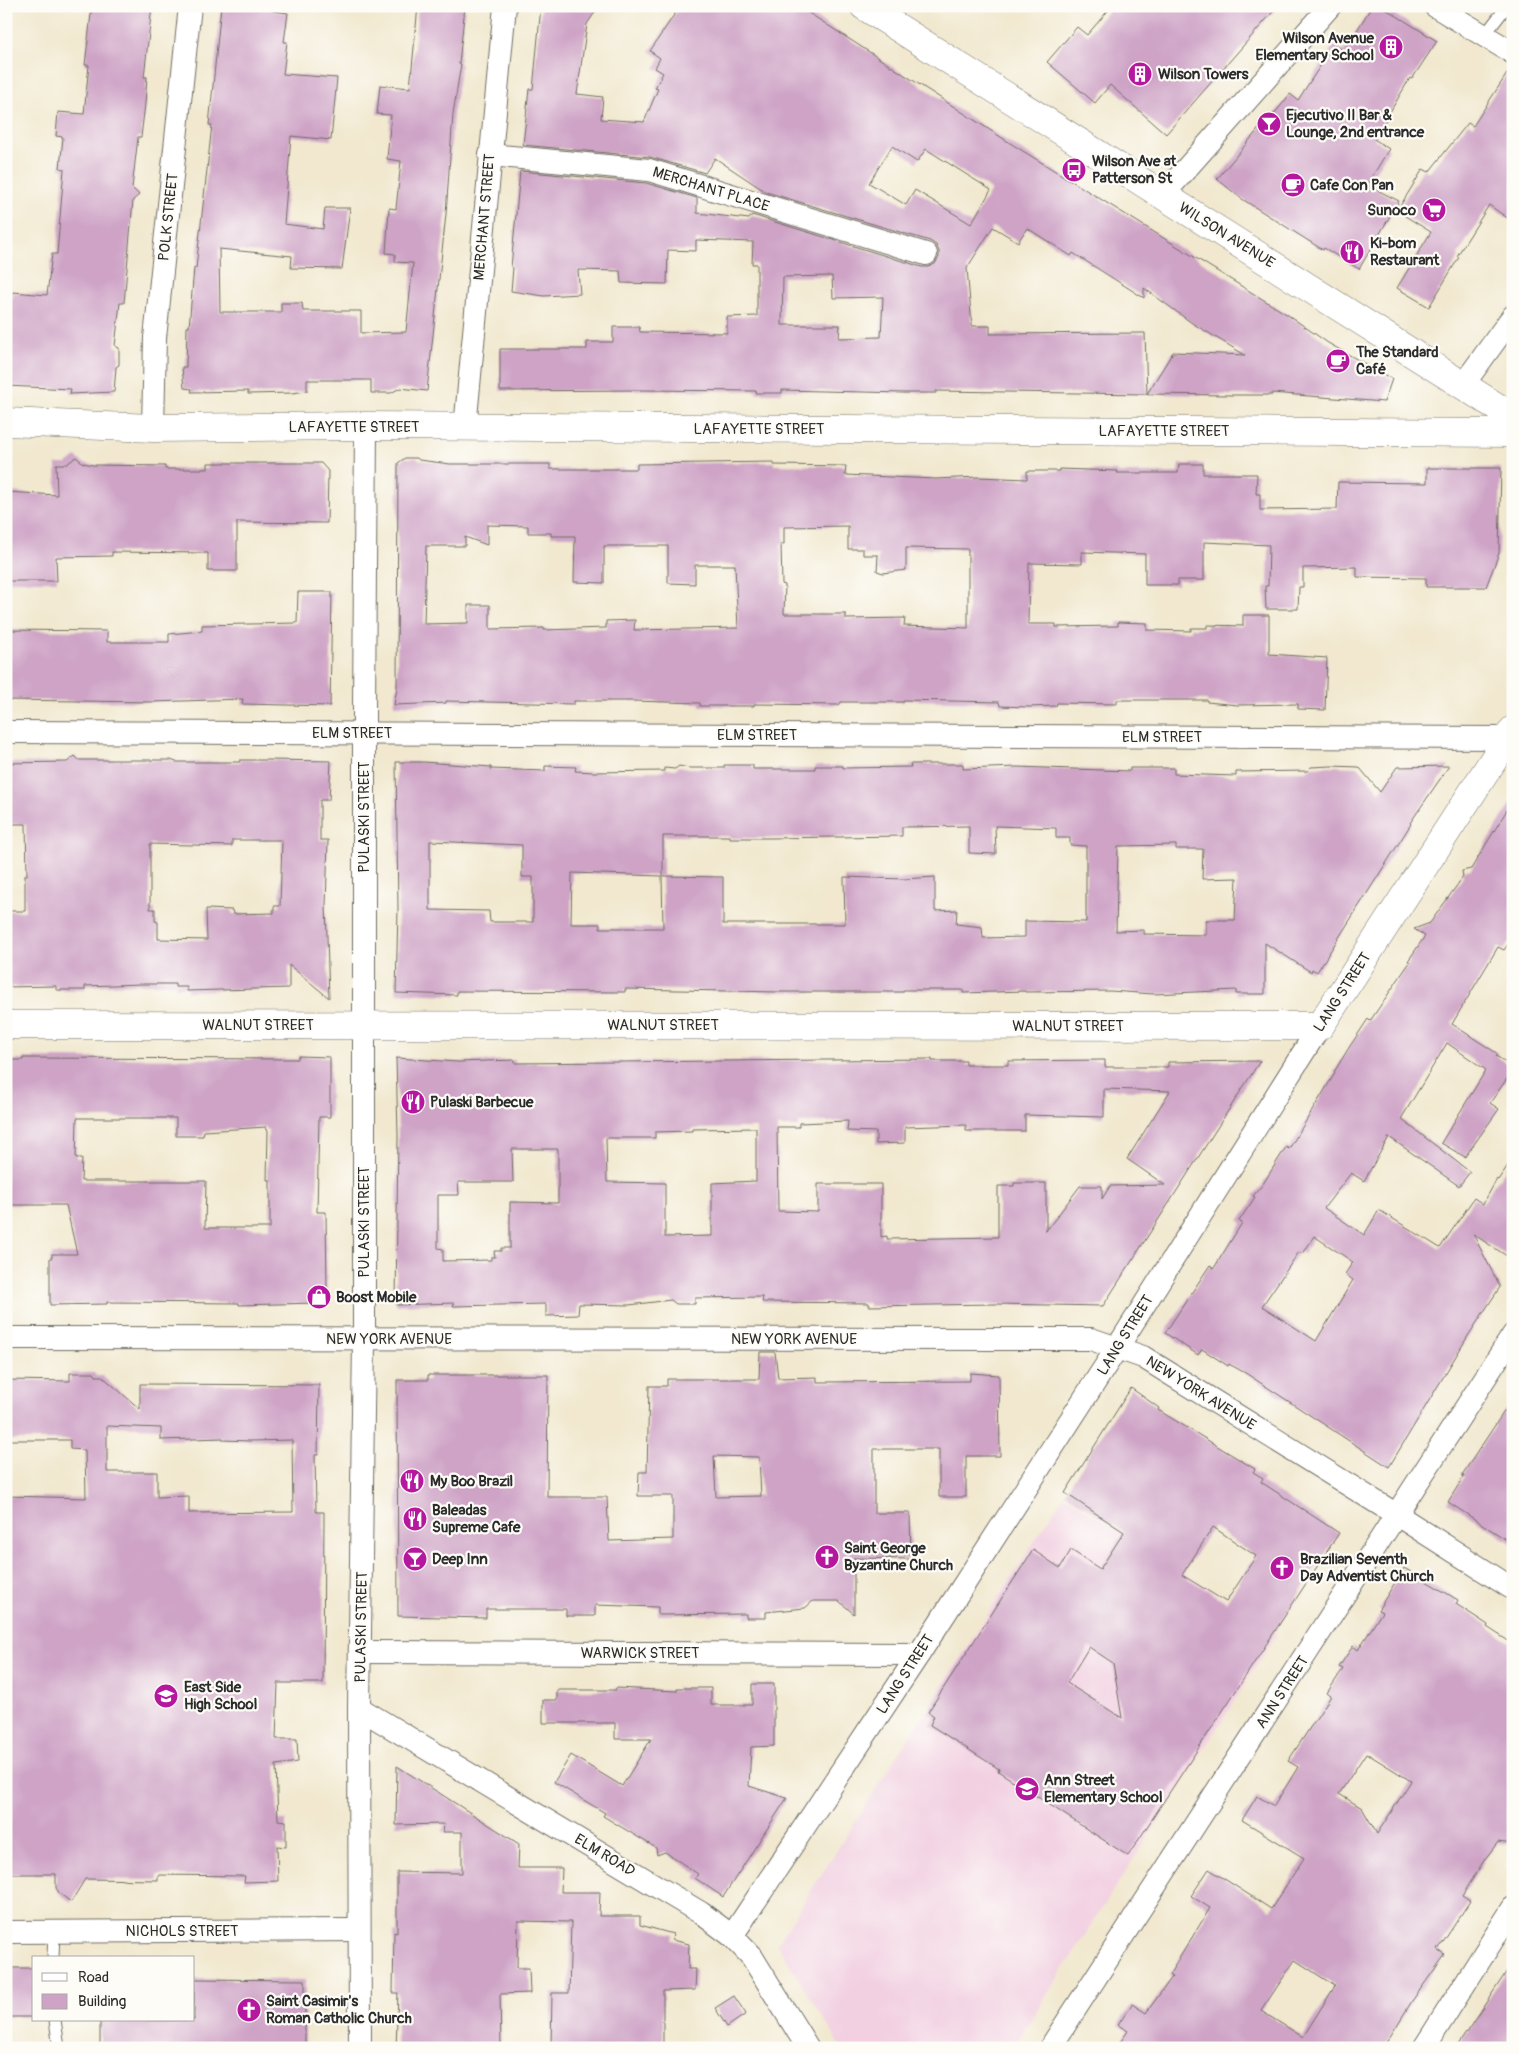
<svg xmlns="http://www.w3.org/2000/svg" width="1519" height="2054" font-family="Pangolin,sans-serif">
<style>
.built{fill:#f2d0e2}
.building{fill:#cea3c6;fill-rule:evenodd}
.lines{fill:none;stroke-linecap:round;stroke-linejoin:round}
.service-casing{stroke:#706d64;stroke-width:13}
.minor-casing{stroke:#706d64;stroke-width:24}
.tertiary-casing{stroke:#706d64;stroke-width:29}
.secondary-casing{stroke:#706d64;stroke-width:29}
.service{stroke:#fff;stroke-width:11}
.minor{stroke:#fff;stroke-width:22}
.tertiary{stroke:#fff;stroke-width:28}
.secondary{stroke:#fff;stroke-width:28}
.labels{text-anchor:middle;stroke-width:4.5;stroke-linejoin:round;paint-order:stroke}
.poi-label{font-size:15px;font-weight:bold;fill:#2b2b2b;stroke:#fdfcf7;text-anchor:start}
.street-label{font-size:15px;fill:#2b2b2b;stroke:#fdfcf7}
</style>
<rect width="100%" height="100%" fill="#fdfcf7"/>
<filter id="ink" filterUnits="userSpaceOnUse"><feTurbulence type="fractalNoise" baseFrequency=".02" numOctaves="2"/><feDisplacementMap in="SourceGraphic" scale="10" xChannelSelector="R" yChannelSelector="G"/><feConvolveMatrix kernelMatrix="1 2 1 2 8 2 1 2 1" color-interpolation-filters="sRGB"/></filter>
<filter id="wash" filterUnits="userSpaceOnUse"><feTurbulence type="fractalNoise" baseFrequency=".0096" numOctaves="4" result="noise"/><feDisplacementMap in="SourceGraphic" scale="20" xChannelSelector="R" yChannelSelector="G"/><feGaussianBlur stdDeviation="1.12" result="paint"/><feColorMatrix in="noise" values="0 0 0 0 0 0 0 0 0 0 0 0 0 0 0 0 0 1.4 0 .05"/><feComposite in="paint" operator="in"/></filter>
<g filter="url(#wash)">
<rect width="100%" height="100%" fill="#f1e8cf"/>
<polygon class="built" points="1064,1495 1277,1634 1013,2048 842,2048 777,1944"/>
<g id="blocks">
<g class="building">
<polygon points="92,6 152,6 144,77 147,77 145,104 141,137 138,137 132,188 139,195 133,200 124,303 120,303 115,346 119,348 119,365 116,367 114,392 70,394 71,389 6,386 6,298 12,299 13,292 47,295 52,254 57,254 64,169 60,168 63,137 56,136 58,112 84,114 89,65 85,65"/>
<polygon points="221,6 274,6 273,11 288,13 284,42 287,42 283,74 337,78 331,140 291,136 284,224 323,229 325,208 350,208 342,269 291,268 292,256 219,249 220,312 281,312 281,303 302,303 303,311 361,311 361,333 406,332 413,263 395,262 395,254 386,253 389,208 396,209 401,161 387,159 391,115 377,114 380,85 410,88 418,6 465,6 459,64 461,64 453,114 446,214 427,391 400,388 391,393 371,393 371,380 307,380 307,391 292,393 248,394 248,391 191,392 192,389 184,388 182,367 186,367 187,327 189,327 194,268 196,268 212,125 209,125"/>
<path d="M541,6h58l-12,18 -10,70 26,3 -2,22 43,3 14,-33 -3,-1 8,-15 -8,-5 5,-10 -10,-7 30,-45h118l212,137 278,172 40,28 64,36 -8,23 -112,-9v2h-43l-82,-1 26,-42 72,3 -53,-32 -48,-35v10l-71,-45 -2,3 -44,-28 -9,14 -25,-15 -26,41 5,58h18v8l155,-1 2,61 -211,-3v2h-32l-122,-3v3h-26v-2l-116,-1 -140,1v-42h87v-7h26v-15h26l1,5 87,1v-16l30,-1v-52h-5l1,-22 -57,-2v11l-28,-1 -1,34 -46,-1 -1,-12 -42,-1 2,24 -36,2 -33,-5 2,-23 -2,-1 9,-96 126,12 51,15v15l52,6 3,-4 170,52h6l7,-3 4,-7v-6l-3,-6 -6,-4 -164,-49 -51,-34 -10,15 -55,-16 -127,-12 6,-56h4zM892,146l25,16 9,-13 65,41 -20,34 -56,-34 -9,15 -37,-22zM832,276l1,22 50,-1 -2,40 -42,1 1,-13h-58l1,-48z"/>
<polygon points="1112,6 1278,6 1166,134 1110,85 1095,103 1047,62 1077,27 1087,35"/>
<polygon points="1372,6 1381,6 1437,41 1412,79 1410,78 1374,139 1389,149 1367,185 1399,201 1359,269 1324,248 1323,250 1242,199 1217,179 1262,125 1264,127 1290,94 1298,100 1334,45 1344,51"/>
<polygon points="1512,66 1513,222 1489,205 1457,256 1459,257 1429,307 1397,288 1431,232 1397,211 1423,169 1429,172 1468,123 1473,126"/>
<polygon points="76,457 83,463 93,465 165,466 165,469 208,469 208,463 321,463 328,471 327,523 237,522 237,571 208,571 208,553 112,552 112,556 56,557 57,581 6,581 6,492 57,495 56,464 67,464"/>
<path d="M405,458h12l2,2 31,4h100v5h87v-5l137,-2v3l72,1 -1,9 91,4 42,-2 49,2v-8h32v-2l59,2 -1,2h61l1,-9h24v10h54l-1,20h4v16l77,-1 1,-27 89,1v-15h74l-2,85 -13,34h-60v-9l-69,-1v-10l-54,1v19h-4l-1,22h-32l-1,-23h3l1,-41 -65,-3v38h-26v5h-33v-31l-63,-2v12l-53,-1 -1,61h28v3l62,-1v-4l29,1v7l44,1v-3h16v-3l36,1v-11h26v39l58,4 -2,52 -27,-1v-5l-60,1 -31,-3v-2h-90v4l-60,-1 -1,3 -28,1 -28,-1 -1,-4 -95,-2v2h-63l-2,3 -85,-1v2h-54v-3l-67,-2h-59v3l-128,-3v2l-52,2 3,-17 1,-225zM487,525l41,1v7h23v3h24l-1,46 30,1v-37h64v37l27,1v-19h40l3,63 -104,2 1,-10 -29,1v7l-62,2v-2l-54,1v-24h-22v18l-44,1 2,-78h39v-9l22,8zM848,526v23h15v6h15l-1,16 6,2 23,-3v-22l62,1v79l-64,-2 1,-8 -59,1v-5h-62l1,-29 -3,-1 -1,-40h3v-17z"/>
<polygon points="298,592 332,592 330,706 242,704 243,699 151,702 6,700 6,630 107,631 107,642 169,642 169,634 202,631 202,625 297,623"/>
<path d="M75,756l4,4h92l5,2h64v-2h27l64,1 -2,39h-9v40h8l-2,66 3,92 -40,-33v23l-102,3v-4h-12v-3h-34l-56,2v4h-29v-4l-50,1v-76h19v-36h2l-1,-51h-20v-61l61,-1zM232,840h50l-2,66h-6v7l-41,1 -1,-4 -26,-1 1,31 -49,-1v-17l-3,-1v-12h-5v-65l82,2z"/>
<path d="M396,762h28l67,5v2l54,2v-5l31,1 -1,4 18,1 71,-1v-3l11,1 4,-3 10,2h35v-3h29v4h62v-3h28v2l68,-1 -1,-3h53v5l54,-2 113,4v-3h44v6l62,2v-4l71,-1 4,-4 20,-1 28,1 21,25 17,-25 52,-1 -39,57 1,1 -94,148 -5,-3 -1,3 -46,-29v51h-29v-4l-82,4 -44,-3 -85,1v-1l-62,2v-3h-60v2h-123l-155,-3v3l-168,-1v4l-61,-2 2,-84zM969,826v27l27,1 -1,-28 61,2v10h14v7l16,1v76l-61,-1v16l-42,1 -1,-11 -26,-3 1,-14 -22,1v-34l-31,2 -60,-2 1,47h-122v-47l-60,-1v-40h67v2h41l131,-2v-9zM430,841l92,4v32h11v45h-43l-1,-11 -59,-1zM1176,845v4h27l-1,30 35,-1 -2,42h-29v15l-62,-1v-4l-28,1 2,-85zM572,873l90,3 1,52h-63v-4h-29z"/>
<path d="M1513,800v137l-9,13 -6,-3 -46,77 46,30 -2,2 17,11v3l-23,33 9,6 -34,48 -24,-14 45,-73 -39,-27 -46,76 69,53 -11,14 -70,-49 -25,44 -13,-8 -27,35 40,27 15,-25 61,38 34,-50 9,6 14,-25 1,1 15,-22v102l-40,-26 27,53 -32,49 -79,131 -142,-93 -18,-10 -1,2 -26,-17 -4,6 -33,-22 45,-68 4,3 28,-45 -3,-2 16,-24 -2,-1 10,-12 23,-37 3,2 46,-76 -1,-1 16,-26 18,-27 2,2 40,-59 -2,-1 17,-25 -11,-7 16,-6 33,-46 -1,-6 9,-2zM1314,1236l39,26 -8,12 8,6 -37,61 -54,-35 37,-54 4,2z"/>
<path d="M298,1056l32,1v60h-11l-2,95h9l1,78 -11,13 -77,2v-2l-132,-1v2l-57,1v-47h2v-4h25l-11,-49h-60v-145h17v-2l275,1zM77,1118h99v18h27l1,-5 62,-4v2l2,1 -1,50h3v48h-65l1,-47h-125l1,-23h-6z"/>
<path d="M396,1058l62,4 57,-2v3l417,-4v2h34v4h42v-4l97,-1v7h63v-5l92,-1 -157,245 -109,-2 -125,2v-3l-107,-1 1,-5 -68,1v6h-19l-5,-4 -42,5 -50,-1 -1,11 -32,1v-12l-93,2 1,-3 -58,2 2,-171zM1104,1089l66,2 -43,68 38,26 -55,1 -8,13v-13h-22l-34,45v-48h-32v3h-16v51l-111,2v-3l-6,1v-53h-63v28l-40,-1 -1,-84h22v-4l49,-2 -1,10 29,1v12l29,-1v-16l61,-2v6h59v-16l79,2zM756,1128v53l-44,2v53l-47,1v-54l-58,-1 -1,-44h49v-6l37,-1v-2zM512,1149h46v54l-48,-1v46h-9v3h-7l1,6h-4v3l-48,1v-12l-5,-1v-53h21l-1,-13h55z"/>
<path d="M760,1352h15l3,26 39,-1v5l153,-1v-8l29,2 1,81h-34v41h-27v-48h-65v64h36l1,46 -57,-1v56l-15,-13h-26l-8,7 -39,4v6h-20v-4l-88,1v-8l-63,-2v11h-29v-7h-80v9l-88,-2 -1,-236h31v-5h120l-1,122h60l2,44 64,-2v-43h-35l1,-24h8l2,-86h18v-7h92zM714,1456l45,1 2,39 -45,1z"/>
<path d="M70,1373h24l2,3h6l38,33v-25l179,1 -1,70h-3l1,57h8l-1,171h-45l-2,56h21l1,23 -22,3 2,55 8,1v26l-9,-1 1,35 -34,1 1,-6 -87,-1v5l-73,-1 -14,23 -11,-8 -4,-6v-14h-50v-378l80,2 -1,-48 -15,-1v-9h-64v-60l64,1zM107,1426l54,2v12l62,-2v2l27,1 42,-1 1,72 -104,1v-17l-32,1v-25h-50z"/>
<path d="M1131,1388l28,20 -1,2 97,59 -2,3 10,6 -2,4 78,51 -211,323 -130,-85 1,-2 -69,-44 4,-9 -6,-4 105,-162 27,18 11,-18 29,19 24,-37 -59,-39zM1213,1527l43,29 -30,46 -44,-27zM1089,1647l24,16 9,55 -55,-35z"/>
<polygon points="1513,1398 1513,1544 1448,1502 1464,1476 1462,1475"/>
<path d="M1404,1568l54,32 -2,4 32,21 -1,2 26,17v200l-15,-2 -13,17 -23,37 8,5 -32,49 7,5 -33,46 -29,47h-267l12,-17 -10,-6 14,-21 14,9 26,-36 -3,-2 41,-67 -19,-12 18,-27 62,40 33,-51 -62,-38 15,-24 17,10 24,-39 -10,-6 43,-65 -4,-3 16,-24 -4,-2 14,-21 5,4 24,-38 -4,-2zM1366,1753l45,28 -34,53 -15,-26 -23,-14zM1295,1960l40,26 -32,51 -42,-26z"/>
<polygon points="752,1684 774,1684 774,1746 751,1747 749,1786 787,1798 723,1897 695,1878 698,1874 665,1852 657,1855 656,1848 603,1816 605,1813 554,1782 571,1755 622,1786 651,1739 615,1739 615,1723 543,1723 543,1700 557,1700 557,1690 616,1690 616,1688 677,1691 677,1688 711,1688 711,1705 752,1705"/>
<polygon points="397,1766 519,1844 518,1868 562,1868 561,1892 600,1892 599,1916 640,1916 640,1925 673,1934 672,1940 689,1944 688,1969 696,1969 695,1990 663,1991 663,2048 551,2048 552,1993 569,1993 571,1922 518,1921 517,1968 529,1968 530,1993 500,1994 501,2048 396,2048 398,1993 393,1993 394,1932 397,1933 397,1872 462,1873 462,1832 443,1832 444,1824 396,1825"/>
<polygon points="1513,1962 1513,2048 1456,2048"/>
<rect x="6" y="1968" width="28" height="49"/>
<polygon points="194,1979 305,1980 305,2048 100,2048 100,2020 194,2020"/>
<polygon points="734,1996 746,2014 727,2027 715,2008"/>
</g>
</g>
</g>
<g filter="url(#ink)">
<use href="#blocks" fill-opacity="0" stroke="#706d64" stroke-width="1"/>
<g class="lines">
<defs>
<g id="service">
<polyline points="1484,36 1507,6"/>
<polyline points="53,1958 54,1931"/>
<polyline points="55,2020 59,2048"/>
</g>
<g id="minor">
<polyline points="1435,6 1513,53"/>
<polyline points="490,155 649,170 926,254"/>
<polyline points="1163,195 1330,6"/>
<polyline points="1463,385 1513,316"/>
<polyline points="153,428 155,338 190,6"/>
<polyline points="465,428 505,6"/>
<polyline points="6,732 1507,738"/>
<polyline points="6,1338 1091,1339 1143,1357 1397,1515 1513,1589"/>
<polyline points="361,1652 919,1654"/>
<polyline points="359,1708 701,1913 732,1936 752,1957 808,2048"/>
<polyline points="6,1932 358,1930"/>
<polyline points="732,1936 919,1654 1117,1348 1320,1026"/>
<polyline points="360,2048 359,1708 364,1339 364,710 366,426"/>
<polyline points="1050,2048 1513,1335"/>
<polyline points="1424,2048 1513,1908"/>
</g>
<g id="tertiary">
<polyline points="6,422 153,428 366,426 1513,433"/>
<polyline points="6,1025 1320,1026 1513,730"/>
</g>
<polyline id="secondary" points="864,6 1513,417"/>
</defs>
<use href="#service" class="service-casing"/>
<use href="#minor" class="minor-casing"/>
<use href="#tertiary" class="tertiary-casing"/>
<use href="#secondary" class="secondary-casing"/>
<use href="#service" class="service"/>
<use href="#minor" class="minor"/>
<use href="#tertiary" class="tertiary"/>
<use href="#secondary" class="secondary"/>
</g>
</g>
<defs>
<symbol id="building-disc" viewBox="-11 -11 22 22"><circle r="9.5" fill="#b5179e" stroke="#fdfcf7"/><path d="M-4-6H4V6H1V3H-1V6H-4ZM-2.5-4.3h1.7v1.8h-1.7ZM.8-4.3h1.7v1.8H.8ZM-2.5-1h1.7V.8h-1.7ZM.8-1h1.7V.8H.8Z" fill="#fff"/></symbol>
<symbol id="bar-disc" viewBox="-11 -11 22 22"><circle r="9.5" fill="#b5179e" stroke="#fdfcf7"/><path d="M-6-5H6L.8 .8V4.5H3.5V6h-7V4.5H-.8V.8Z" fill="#fff"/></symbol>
<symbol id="bus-disc" viewBox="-11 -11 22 22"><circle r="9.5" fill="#b5179e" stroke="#fdfcf7"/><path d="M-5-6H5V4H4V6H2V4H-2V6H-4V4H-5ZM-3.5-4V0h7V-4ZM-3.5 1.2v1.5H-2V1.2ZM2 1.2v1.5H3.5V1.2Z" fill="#fff"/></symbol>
<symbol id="cafe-disc" viewBox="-11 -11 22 22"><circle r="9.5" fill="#b5179e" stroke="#fdfcf7"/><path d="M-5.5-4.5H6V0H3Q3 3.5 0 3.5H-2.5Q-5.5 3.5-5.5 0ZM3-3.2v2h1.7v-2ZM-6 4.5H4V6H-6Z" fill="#fff"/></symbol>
<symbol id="supermarket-disc" viewBox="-11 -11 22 22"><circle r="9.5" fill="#b5179e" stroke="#fdfcf7"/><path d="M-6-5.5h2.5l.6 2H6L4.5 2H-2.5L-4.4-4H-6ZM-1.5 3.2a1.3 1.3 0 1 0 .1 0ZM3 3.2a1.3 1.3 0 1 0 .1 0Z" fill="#fff"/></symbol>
<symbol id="restaurant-disc" viewBox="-11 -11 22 22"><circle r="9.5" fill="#b5179e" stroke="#fdfcf7"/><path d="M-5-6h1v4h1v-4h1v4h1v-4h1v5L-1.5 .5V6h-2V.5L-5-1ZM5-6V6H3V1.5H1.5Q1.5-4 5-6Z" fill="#fff"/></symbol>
<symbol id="shop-disc" viewBox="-11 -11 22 22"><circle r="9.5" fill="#b5179e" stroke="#fdfcf7"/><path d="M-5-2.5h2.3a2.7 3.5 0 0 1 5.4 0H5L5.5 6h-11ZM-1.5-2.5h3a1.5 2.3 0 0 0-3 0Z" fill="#fff"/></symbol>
<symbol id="church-disc" viewBox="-11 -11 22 22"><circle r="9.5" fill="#b5179e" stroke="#fdfcf7"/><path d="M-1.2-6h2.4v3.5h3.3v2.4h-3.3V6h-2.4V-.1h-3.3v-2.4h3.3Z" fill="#fff"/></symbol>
<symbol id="school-disc" viewBox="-11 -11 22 22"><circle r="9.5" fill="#b5179e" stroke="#fdfcf7"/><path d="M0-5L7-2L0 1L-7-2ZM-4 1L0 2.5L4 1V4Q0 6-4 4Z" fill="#fff"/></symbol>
</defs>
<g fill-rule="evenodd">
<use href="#building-disc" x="1377" y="33" width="28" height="28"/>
<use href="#building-disc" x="1126" y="60" width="28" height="28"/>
<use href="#bar-disc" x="1255" y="110" width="28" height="28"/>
<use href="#bus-disc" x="1060" y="156" width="28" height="28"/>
<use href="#cafe-disc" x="1279" y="171" width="28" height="28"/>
<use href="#supermarket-disc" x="1420" y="196" width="28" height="28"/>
<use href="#restaurant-disc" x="1338" y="238" width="28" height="28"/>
<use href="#cafe-disc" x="1324" y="347" width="28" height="28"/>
<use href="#restaurant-disc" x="399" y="1088" width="28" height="28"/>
<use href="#shop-disc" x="305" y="1283" width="28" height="28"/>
<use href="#restaurant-disc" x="398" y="1467" width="28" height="28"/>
<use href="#restaurant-disc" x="401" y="1505" width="28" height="28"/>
<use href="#church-disc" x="813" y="1543" width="28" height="28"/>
<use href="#bar-disc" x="401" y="1545" width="28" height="28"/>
<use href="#church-disc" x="1268" y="1554" width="28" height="28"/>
<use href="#school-disc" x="152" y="1682" width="28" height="28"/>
<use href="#school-disc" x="1013" y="1775" width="28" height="28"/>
<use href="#church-disc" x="235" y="1996" width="28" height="28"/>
</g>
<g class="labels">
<g class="poi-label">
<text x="1374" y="43" text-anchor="end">Wilson Avenue<tspan x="1374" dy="17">Elementary School</tspan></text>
<text x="1158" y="79">Wilson Towers</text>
<text x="1286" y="120">Ejecutivo II Bar &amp;<tspan x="1286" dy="17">Lounge, 2nd entrance</tspan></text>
<text x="1092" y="166">Wilson Ave at<tspan x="1092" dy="17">Patterson St</tspan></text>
<text x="1310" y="190">Cafe Con Pan</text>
<text x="1416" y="215" text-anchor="end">Sunoco</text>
<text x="1370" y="248">Ki-bom<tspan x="1370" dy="17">Restaurant</tspan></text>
<text x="1356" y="357">The Standard<tspan x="1356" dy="17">Café</tspan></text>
<text x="430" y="1107">Pulaski Barbecue</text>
<text x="336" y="1302">Boost Mobile</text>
<text x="430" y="1486">My Boo Brazil</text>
<text x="432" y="1515">Baleadas<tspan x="432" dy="17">Supreme Cafe</tspan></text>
<text x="844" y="1553">Saint George<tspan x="844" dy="17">Byzantine Church</tspan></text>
<text x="432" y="1564">Deep Inn</text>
<text x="1300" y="1564">Brazilian Seventh<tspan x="1300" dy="17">Day Adventist Church</tspan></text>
<text x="184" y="1692">East Side<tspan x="184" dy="17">High School</tspan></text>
<text x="1044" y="1785">Ann Street<tspan x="1044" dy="17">Elementary School</tspan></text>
<text x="266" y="2006">Saint Casimir's<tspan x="266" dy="17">Roman Catholic Church</tspan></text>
</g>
<g class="street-label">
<text transform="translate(711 189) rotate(17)" y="5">MERCHANT PLACE</text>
<text transform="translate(168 217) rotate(-84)" y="5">POLK STREET</text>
<text transform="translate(484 217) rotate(-85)" y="5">MERCHANT STREET</text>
<text transform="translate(1227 235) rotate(32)" y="5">WILSON AVENUE</text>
<text x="354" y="432">LAFAYETTE STREET</text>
<text x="759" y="434">LAFAYETTE STREET</text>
<text x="1164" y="436">LAFAYETTE STREET</text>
<text x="352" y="738">ELM STREET</text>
<text x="757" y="740">ELM STREET</text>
<text x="1162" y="742">ELM STREET</text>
<text transform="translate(364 817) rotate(-90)" y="5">PULASKI STREET</text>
<text transform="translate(1342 992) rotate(-57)" y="5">LANG STREET</text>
<text x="258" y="1030">WALNUT STREET</text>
<text x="663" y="1030">WALNUT STREET</text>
<text x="1068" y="1031">WALNUT STREET</text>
<text transform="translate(364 1222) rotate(-90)" y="5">PULASKI STREET</text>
<text transform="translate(1125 1335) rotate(-58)" y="5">LANG STREET</text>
<text x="389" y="1344">NEW YORK AVENUE</text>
<text x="794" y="1344">NEW YORK AVENUE</text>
<text transform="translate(1201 1393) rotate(32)" y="5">NEW YORK AVENUE</text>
<text transform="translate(361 1627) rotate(-89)" y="5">PULASKI STREET</text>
<text x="640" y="1658">WARWICK STREET</text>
<text transform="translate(905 1674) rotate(-57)" y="5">LANG STREET</text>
<text transform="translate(1282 1692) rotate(-57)" y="5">ANN STREET</text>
<text transform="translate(605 1855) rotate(31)" y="5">ELM ROAD</text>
<text x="182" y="1936">NICHOLS STREET</text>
</g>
</g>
<rect width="1519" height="2054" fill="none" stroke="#fdfcf7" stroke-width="25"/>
<rect x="32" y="1956" width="162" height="65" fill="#fdfcf7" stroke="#a9a8a5"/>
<rect x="42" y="1973" width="25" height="8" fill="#ffffff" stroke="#a9a8a5"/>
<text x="78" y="1982" font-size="15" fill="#2b2b2b">Road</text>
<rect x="42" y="1994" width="25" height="15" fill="#cea3c6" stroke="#a9a8a5"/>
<text x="78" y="2006" font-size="15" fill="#2b2b2b">Building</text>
</svg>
